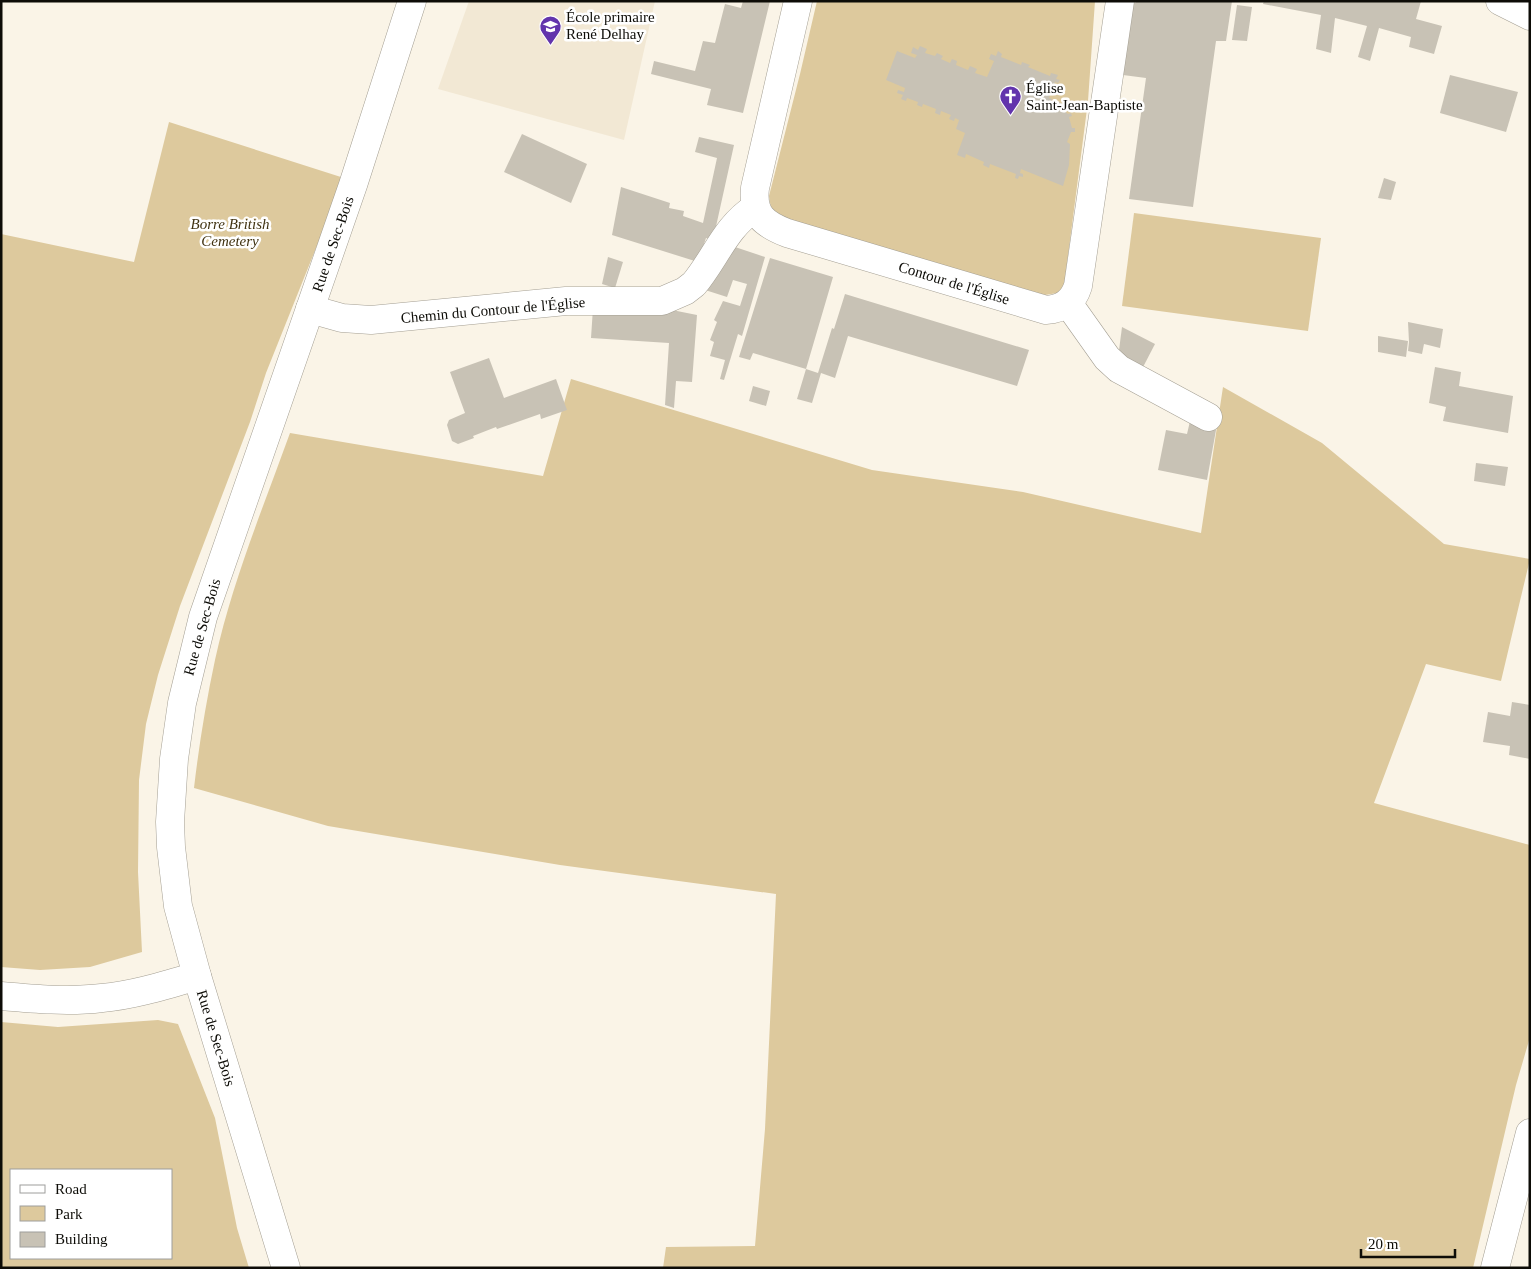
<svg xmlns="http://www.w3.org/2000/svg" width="1531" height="1269" font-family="Georgia,serif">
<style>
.built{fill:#f2e8d4}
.green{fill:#ddc99d;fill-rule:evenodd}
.building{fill:#c8c2b5}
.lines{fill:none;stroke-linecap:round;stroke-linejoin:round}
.minor-casing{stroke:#a49f93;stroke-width:29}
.minor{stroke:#fff;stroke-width:28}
.labels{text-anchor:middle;stroke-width:5;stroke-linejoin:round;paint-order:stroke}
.poi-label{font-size:15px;fill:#0d0c07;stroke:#fff;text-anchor:start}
.park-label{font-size:15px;font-style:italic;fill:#403211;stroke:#fff}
.street-label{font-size:15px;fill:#0d0c07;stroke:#fff}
</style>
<rect width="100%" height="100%" fill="#faf4e7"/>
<polygon class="built" points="469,1 655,1 624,140 438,89"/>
<g class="green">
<polygon points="817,1 1095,1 1088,101 1064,287 1057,293 1045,295 780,218 771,209 769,196 800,74"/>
<polygon points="169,122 344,178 266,373 250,422 180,606 158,675 146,724 139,780 138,872 142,952 90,967 40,970 1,967 1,234 134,262"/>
<polygon points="1134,213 1321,238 1308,331 1122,306"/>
<path d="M571,379l301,91 151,22 178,41 22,-146 99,56 122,101 86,15 -29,122 -75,-17 -52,139 156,42v192l-14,48 -43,183h-810l3,-21 89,-1 10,-117 11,-235 -216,-29 -232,-39 -134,-38c5,-43 12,-86 21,-128 17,-78 48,-152 75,-227l253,43z"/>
<path d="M158,1020l20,4 37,94 22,110 12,40h-248v-246l57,5zM171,1170v88h-160v-88z"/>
</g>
<g class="building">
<polygon points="743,1 770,1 743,113 707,105 711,89 651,74 654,61 695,71 703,41 715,43 725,4 741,8"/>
<polygon points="1138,1 1232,1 1226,41 1216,41 1193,207 1129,199 1146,78 1123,75 1131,5"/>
<polygon points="1264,1 1421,1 1416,19 1442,26 1434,54 1409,47 1411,37 1379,28 1370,61 1358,57 1367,26 1335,18 1331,53 1316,49 1321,15 1263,4"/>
<polygon points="1237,5 1252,7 1247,41 1232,40"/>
<polygon points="920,46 927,49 925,53 935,56 937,53 943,56 941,59 950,63 952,59 957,61 956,65 968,70 970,66 977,69 975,73 987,77 994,61 989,59 991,54 996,56 998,51 1002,54 1001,57 1021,65 1022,62 1030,65 1028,67 1050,76 1051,73 1058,75 1056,79 1060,80 1058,83 1055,82 1049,98 1052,99 1051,102 1057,105 1059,102 1062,104 1060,107 1068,114 1071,113 1072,116 1069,117 1072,128 1075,128 1075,132 1071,132 1067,142 1070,144 1069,165 1063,186 1021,169 1020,173 1023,174 1023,177 1019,176 1018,179 1015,178 1016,174 990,164 989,168 983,165 984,162 966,154 965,158 957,155 965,133 956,129 959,120 955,118 954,121 949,119 951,115 941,111 940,115 935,113 936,109 923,104 922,107 917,105 918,102 907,98 906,101 901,99 903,95 897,93 898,90 904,92 905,88 886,80 897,51 915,58 917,55 911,53 913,47 918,50"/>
<polygon points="1450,75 1518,92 1506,132 1440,113"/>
<polygon points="522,134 587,164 571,203 504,172"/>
<polygon points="699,137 734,145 713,240 706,238 698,262 612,235 621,187 670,203 669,208 684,211 683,216 703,223 717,158 695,152"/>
<polygon points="1384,178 1396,182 1391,200 1378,198"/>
<polygon points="726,244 765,257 742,336 738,334 724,380 720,379 725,360 710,356 714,342 710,340 717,322 714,320 723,301 740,306 747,284 733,280 727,297 702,289"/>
<polygon points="608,257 623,262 615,288 602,284"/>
<polygon points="770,258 833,277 806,369 753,353 750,360 739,357"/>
<polygon points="845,294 1029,350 1017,386 848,336 835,378 821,373 812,403 797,399 806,369 818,373 832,328 834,329"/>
<polygon points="593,308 672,310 697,315 692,382 676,381 674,408 665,405 669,343 591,338"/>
<polygon points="1408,322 1443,329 1440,348 1424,344 1422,354 1408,351 1409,342"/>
<polygon points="1122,327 1155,344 1142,369 1118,358"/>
<polygon points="1378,336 1408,341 1406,357 1378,352"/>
<polygon points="489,358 504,398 556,379 567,410 541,419 540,414 497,429 496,427 473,436 474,438 458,444 452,441 447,425 449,420 465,413 450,372"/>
<polygon points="1435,367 1461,372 1459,386 1513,396 1508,433 1443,421 1446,407 1429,403"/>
<polygon points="753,386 770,391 766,406 749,401"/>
<polygon points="1191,417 1216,430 1207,480 1158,470 1166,430 1187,434"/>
<polygon points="1476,463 1508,467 1505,486 1474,481"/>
<polygon points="1512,702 1530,705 1530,759 1509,755 1510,746 1483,742 1488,712 1510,716"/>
</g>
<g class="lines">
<defs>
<g id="minor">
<path d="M798,1l-43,187c-3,27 9,36 32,45l259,77c16,-1 27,-8 32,-24l42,-285"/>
<polyline points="1500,1 1530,16"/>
<polyline points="1068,303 1107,358 1119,369 1208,417"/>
<path d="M310,309l32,9 29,2 195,-19h96l23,-10 9,-7c21,-25 32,-58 61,-76"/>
<path d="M1,996c34,3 68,6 101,2 32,-3 64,-13 95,-22"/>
<polyline points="286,1268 197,976 178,906 171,847 170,822 174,759 182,703 203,617 353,185 412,1"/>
<polyline points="1495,1268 1530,1133"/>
</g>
</defs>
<use href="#minor" class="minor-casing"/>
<use href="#minor" class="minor"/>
</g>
<defs>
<symbol id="school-pin" viewBox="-11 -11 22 30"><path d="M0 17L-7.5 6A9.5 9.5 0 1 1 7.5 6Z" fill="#6234ac" stroke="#fff"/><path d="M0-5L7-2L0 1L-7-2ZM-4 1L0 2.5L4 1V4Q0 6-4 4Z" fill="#fff"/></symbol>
<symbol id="church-pin" viewBox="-11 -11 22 30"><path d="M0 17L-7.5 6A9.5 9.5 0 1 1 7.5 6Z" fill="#6234ac" stroke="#fff"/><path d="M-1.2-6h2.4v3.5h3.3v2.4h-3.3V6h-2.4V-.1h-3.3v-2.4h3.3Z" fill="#fff"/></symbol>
</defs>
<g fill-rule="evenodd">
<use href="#school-pin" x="538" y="14" width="25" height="34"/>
<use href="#church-pin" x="998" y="84" width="25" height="34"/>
</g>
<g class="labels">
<g class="poi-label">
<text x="566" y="22">École primaire<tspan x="566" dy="17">René Delhay</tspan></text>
<text x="1026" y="93">Église<tspan x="1026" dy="17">Saint-Jean-Baptiste</tspan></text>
</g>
<g class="park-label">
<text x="230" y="229">Borre British<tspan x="230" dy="17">Cemetery</tspan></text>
</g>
<g class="street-label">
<text transform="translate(333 244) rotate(-71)" y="5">Rue de Sec-Bois</text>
<text transform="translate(954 283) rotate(17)" y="5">Contour de l'Église</text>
<text transform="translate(493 310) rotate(-5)" y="5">Chemin du Contour de l'Église</text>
<text transform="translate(202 627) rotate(-74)" y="5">Rue de Sec-Bois</text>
<text transform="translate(216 1038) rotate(73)" y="5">Rue de Sec-Bois</text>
</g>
</g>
<rect width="1531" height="1269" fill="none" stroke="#0d0c07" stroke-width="5"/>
<rect x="10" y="1169" width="162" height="90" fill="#ffffff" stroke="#9e9e9c"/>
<rect x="20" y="1185" width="25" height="8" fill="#ffffff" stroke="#9e9e9c"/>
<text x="55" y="1194" font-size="15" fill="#0d0c07">Road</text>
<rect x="20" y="1206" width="25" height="15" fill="#ddc99d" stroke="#9e9e9c"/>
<text x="55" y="1219" font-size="15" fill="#0d0c07">Park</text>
<rect x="20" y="1232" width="25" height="15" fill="#c8c2b5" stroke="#9e9e9c"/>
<text x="55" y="1244" font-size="15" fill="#0d0c07">Building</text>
<path d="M1361 1249v8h94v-8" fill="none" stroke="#0d0c07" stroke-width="2.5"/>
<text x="1368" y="1249" font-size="15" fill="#0d0c07" stroke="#ffffff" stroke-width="4" paint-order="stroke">20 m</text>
</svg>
